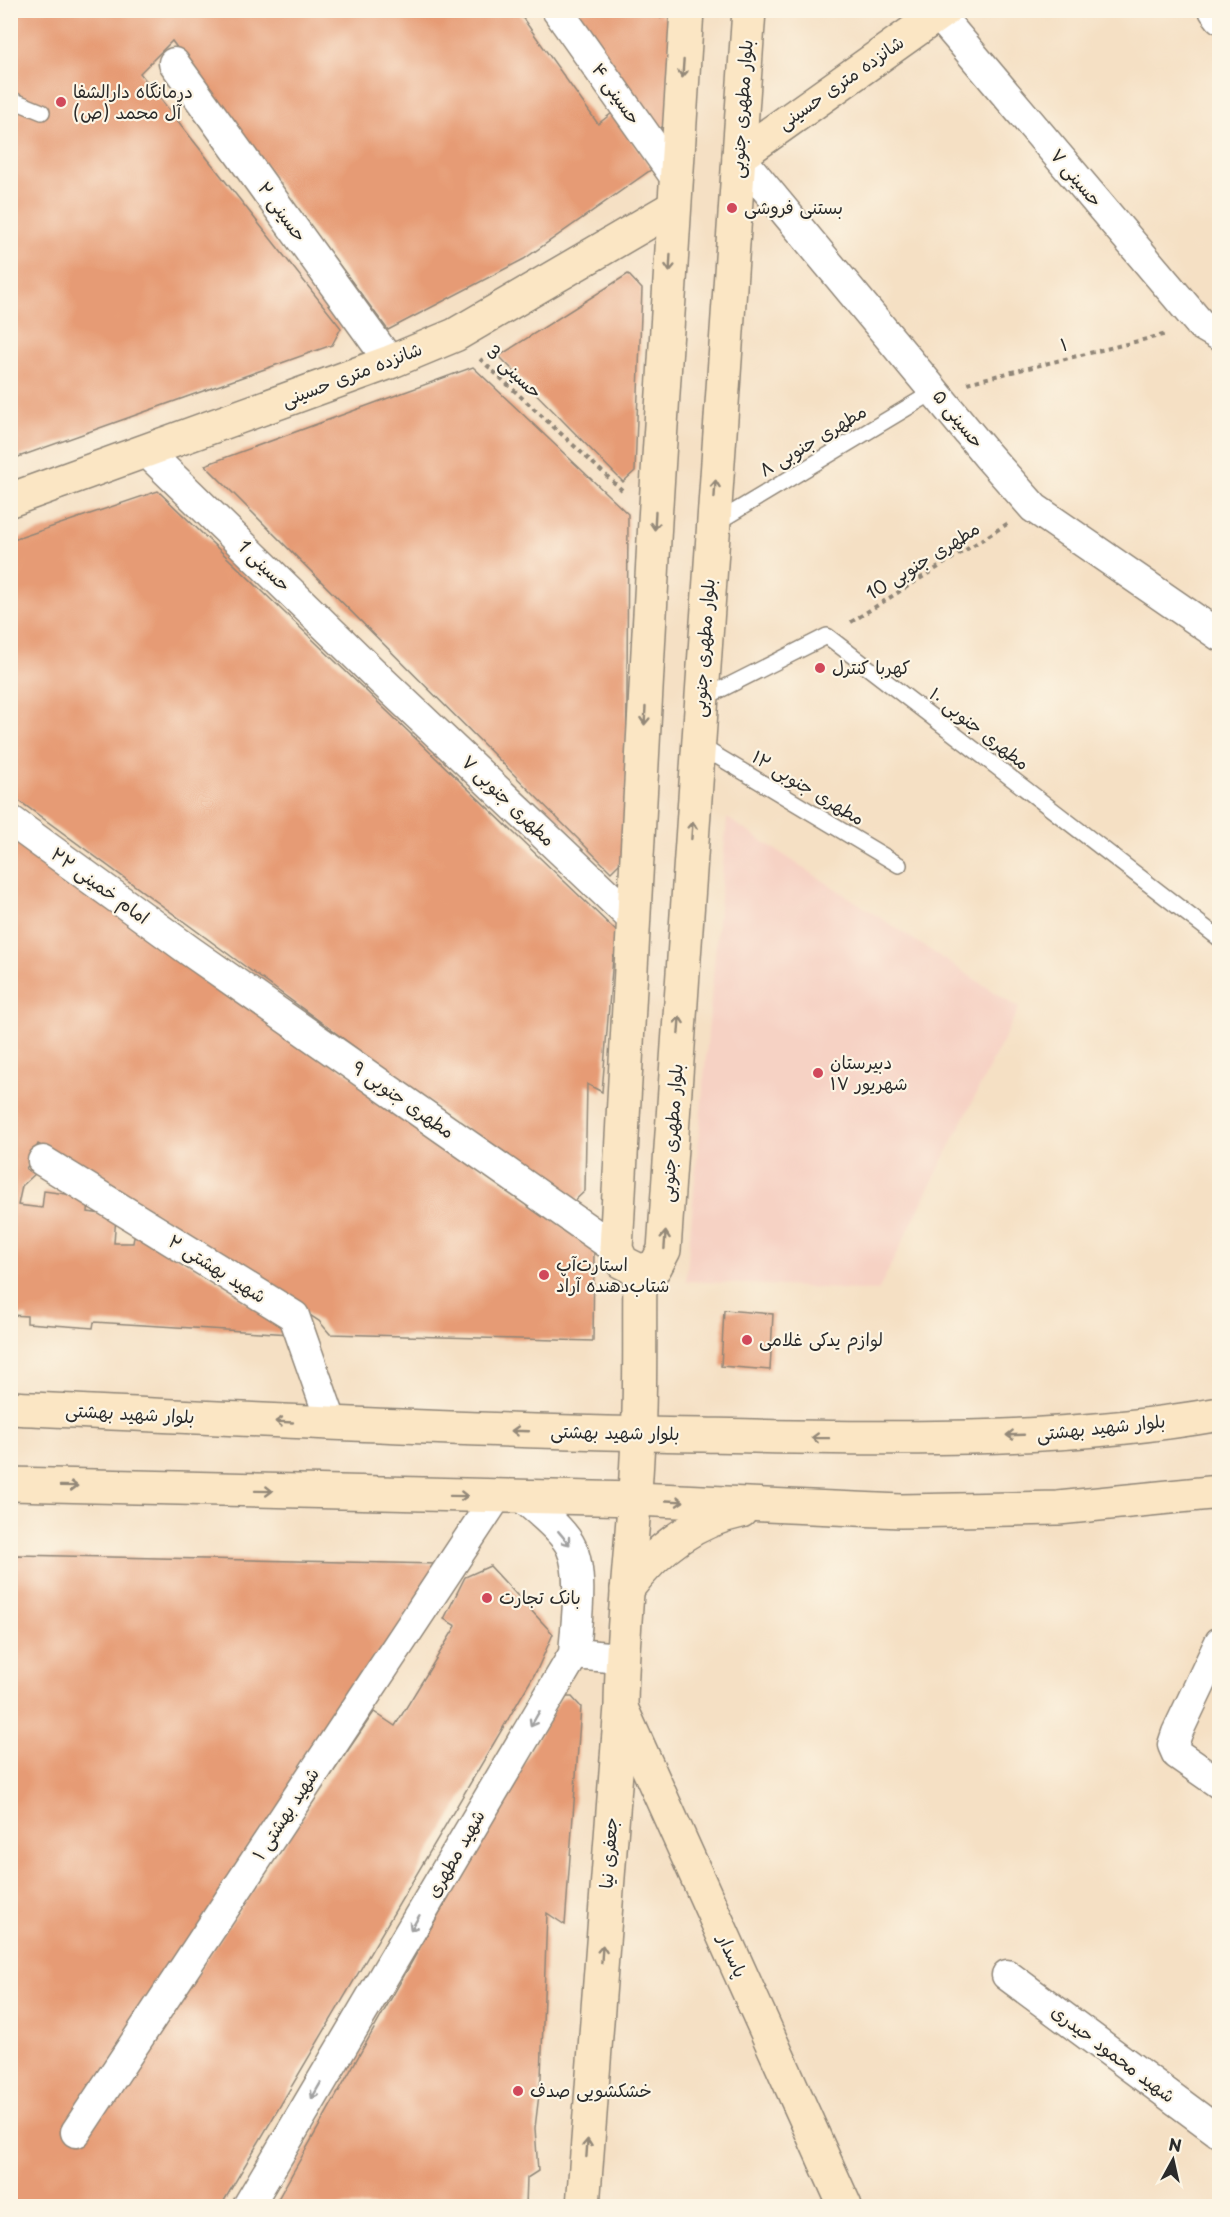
<svg xmlns="http://www.w3.org/2000/svg" width="1230" height="2217" font-family="'Playpen Sans','Playpen Sans Arabic',sans-serif">
<style>
.built{fill:#f6d2c4}
.building{fill:#e69b75}
.lines{fill:none;stroke-linecap:round;stroke-linejoin:round}
.lane-casing{stroke:#908678;stroke-width:18}
.street-casing{stroke:#908678;stroke-width:33}
.secondary-casing{stroke:#908678;stroke-width:36}
.path{stroke:#908678;stroke-width:4;stroke-dasharray:4.5 4.5;stroke-linecap:butt}
.lane{stroke:#fff;stroke-width:15}
.street{stroke:#fff;stroke-width:30}
.secondary{stroke:#fbe6c4;stroke-width:33}
.oneway{stroke:#938878}
.oneway2{stroke:#a0a0a0}
.poi-dot{fill:#d1495b;stroke:#fcf5e5;stroke-width:2}
.labels{text-anchor:middle;stroke-width:4.5;stroke-linejoin:round;paint-order:stroke}
.street-label{font-size:18px;fill:#2b2b2b;stroke:#fcf5e5}
.poi-label{font-size:18px;fill:#2b2b2b;stroke:#fcf5e5;text-anchor:start}
</style>
<rect width="100%" height="100%" fill="#fcf5e5"/>
<filter id="ink" filterUnits="userSpaceOnUse"><feTurbulence type="fractalNoise" baseFrequency=".0167" numOctaves="2"/><feDisplacementMap in="SourceGraphic" scale="12" xChannelSelector="R" yChannelSelector="G"/><feConvolveMatrix kernelMatrix="1 2 1 2 8 2 1 2 1" color-interpolation-filters="sRGB"/></filter>
<filter id="wash" filterUnits="userSpaceOnUse"><feTurbulence type="fractalNoise" baseFrequency=".008" numOctaves="4" result="noise"/><feDisplacementMap in="SourceGraphic" scale="24" xChannelSelector="R" yChannelSelector="G"/><feGaussianBlur stdDeviation="1.35" result="paint"/><feColorMatrix in="noise" values="0 0 0 0 0 0 0 0 0 0 0 0 0 0 0 0 0 1.4 0 .05"/><feComposite in="paint" operator="in"/></filter>
<g filter="url(#wash)">
<rect width="100%" height="100%" fill="#f5e0c4"/>
<polygon class="built" points="727,818 1019,1008 878,1291 686,1281"/>
<g id="blocks">
<g class="building">
<polygon points="10,10 517,10 598,124 612,113 652,169 524,259 388,330 172,41 140,73 341,328 332,345 10,460"/>
<polygon points="570,10 662,10 661,18 672,10 670,122 656,131"/>
<polygon points="628,274 642,289 635,471 623,482 499,356"/>
<polygon points="473,367 628,514 626,857 611,872 205,465"/>
<polygon points="158,491 616,931 624,943 613,957 602,1092 587,1084 585,1191 570,1205 10,794 10,541"/>
<polygon points="10,834 594,1248 593,1341 330,1334 319,1321 175,1226 80,1167 38,1144 26,1169 35,1174 22,1186 18,1205 42,1208 44,1191 89,1197 88,1212 116,1216 114,1243 133,1243 135,1231 210,1277 292,1334 94,1322 93,1328 27,1323 27,1316 10,1315"/>
<polygon points="724,1310 773,1314 770,1370 721,1366"/>
<polygon points="17,1555 439,1564 81,2144 374,1712 395,1726 456,1626 444,1619 465,1577 490,1566 553,1634 537,1670 221,2206 10,2206 10,1561"/>
<polygon points="565,1697 572,1697 581,1707 565,1925 547,1913 541,2078 535,2128 538,2171 527,2178 526,2206 274,2206 559,1701"/>
</g>
</g>
</g>
<g filter="url(#ink)">
<use href="#blocks" fill-opacity="0" stroke="#908678" stroke-width="1.5"/>
<g class="lines">
<defs>
<g id="lane">
<polyline points="10,99 42,112"/>
<polyline points="714,524 935,391"/>
<polyline points="702,699 827,636 1220,939"/>
<polyline points="697,744 899,865"/>
</g>
<g id="street">
<polyline points="557,10 676,178"/>
<polyline points="1214,10 1220,18"/>
<polyline points="938,14 1201,325 1220,336"/>
<polyline points="174,63 390,362"/>
<polyline points="739,156 987,455 1034,508 1220,636"/>
<polyline points="146,451 382,681 634,920"/>
<polyline points="10,820 190,951 616,1249"/>
<polyline points="43,1161 294,1316 332,1424"/>
<polyline points="1220,1642 1177,1733 1173,1745 1177,1754 1220,1784"/>
<polyline points="574,1654 621,1658"/>
<polyline points="1007,1975 1220,2133"/>
<polyline points="76,2132 497,1496"/>
<path d="M248,2206l326,-552c2,-31 10,-79 -3,-107 -7,-16 -35,-38 -49,-50"/>
</g>
<g id="secondary">
<polyline points="687,10 655,521 616,1249 622,1262 640,1271 655,1267 664,1250 749,10"/>
<polyline points="739,156 944,10"/>
<polyline points="10,500 390,362 455,335 674,207"/>
<path d="M10,1408c231,11 462,23 694,27 172,4 345,9 516,-21"/>
<polyline points="10,1484 635,1499 901,1511 1058,1508 1220,1492"/>
<path d="M627,1589c29,-39 66,-68 114,-78"/>
<polyline points="622,1710 845,2206"/>
<path d="M583,2206l38,-500c1,-90 14,-180 17,-270 3,-54 1,-110 2,-165"/>
</g>
</defs>
<use href="#lane" class="lane-casing"/>
<use href="#street" class="street-casing"/>
<use href="#secondary" class="secondary-casing"/>
<g class="path">
<polyline points="480,359 622,490"/>
<polyline points="967,383 1167,334"/>
<polyline points="851,622 1007,524"/>
</g>
<use href="#lane" class="lane"/>
<use href="#street" class="street"/>
<use href="#secondary" class="secondary"/>
</g>
<defs><path id="oneway-shaft" d="M-6 0H5M1.5-3L5.5 0L1.5 3" fill="none" stroke-width="1.6" stroke-linecap="round" stroke-linejoin="round" transform="scale(1.5)"/></defs>
<g class="oneway">
<use href="#oneway-shaft" transform="translate(683 69) rotate(94)"/>
<use href="#oneway-shaft" transform="translate(670 263) rotate(93)"/>
<use href="#oneway-shaft" transform="translate(715 489) rotate(-86)"/>
<use href="#oneway-shaft" transform="translate(655 521) rotate(93)"/>
<use href="#oneway-shaft" transform="translate(645 716) rotate(93)"/>
<use href="#oneway-shaft" transform="translate(692 830) rotate(-86)"/>
<use href="#oneway-shaft" transform="translate(679 1025) rotate(-86)"/>
<use href="#oneway-shaft" transform="translate(665 1240) rotate(-86)"/>
<use href="#oneway-shaft" transform="translate(284 1422) rotate(-177)"/>
<use href="#oneway-shaft" transform="translate(520 1431) rotate(-178)"/>
<use href="#oneway-shaft" transform="translate(1015 1435) rotate(178)"/>
<use href="#oneway-shaft" transform="translate(820 1438) rotate(-179)"/>
<use href="#oneway-shaft" transform="translate(69 1486) rotate(1)"/>
<use href="#oneway-shaft" transform="translate(264 1491) rotate(1)"/>
<use href="#oneway-shaft" transform="translate(459 1496) rotate(1)"/>
<use href="#oneway-shaft" transform="translate(675 1501) rotate(3)"/>
<use href="#oneway-shaft" transform="translate(602 1954) rotate(-86)"/>
<use href="#oneway-shaft" transform="translate(587 2148) rotate(-86)"/>
</g>
<g class="oneway2">
<use href="#oneway-shaft" transform="translate(564 1538) rotate(50)"/>
<use href="#oneway-shaft" transform="translate(535 1719) rotate(120)"/>
<use href="#oneway-shaft" transform="translate(415 1923) rotate(120)"/>
<use href="#oneway-shaft" transform="translate(316 2091) rotate(120)"/>
</g>
</g>
<g class="poi-dot">
<circle cx="61" cy="102" r="6"/>
<circle cx="732" cy="208" r="6"/>
<circle cx="820" cy="668" r="6"/>
<circle cx="818" cy="1073" r="6"/>
<circle cx="544" cy="1275" r="6"/>
<circle cx="747" cy="1340" r="6"/>
<circle cx="487" cy="1598" r="6"/>
<circle cx="518" cy="2091" r="6"/>
</g>
<g class="labels">
<g class="street-label">
<text transform="translate(841 83) rotate(-35)" y="6">شانزده متری حسینی</text>
<text transform="translate(616 94) rotate(55)" y="6">حسینی ۴</text>
<text transform="translate(742 109) rotate(-86)" y="6">بلوار مطهری جنوبی</text>
<text transform="translate(1076 178) rotate(50)" y="6">حسینی ۷</text>
<text transform="translate(282 212) rotate(54)" y="6">حسینی ۲</text>
<text transform="translate(1064 345) rotate(-14)" y="6">۱</text>
<text transform="translate(514 372) rotate(43)" y="6">حسینی 3</text>
<text transform="translate(352 375) rotate(-21)" y="6">شانزده متری حسینی</text>
<text transform="translate(958 419) rotate(51)" y="6">حسینی ۵</text>
<text transform="translate(813 441) rotate(-31)" y="6">مطهری جنوبی ۸</text>
<text transform="translate(923 561) rotate(-32)" y="6">مطهری جنوبی 10</text>
<text transform="translate(264 566) rotate(44)" y="6">حسینی 1</text>
<text transform="translate(704 648) rotate(-86)" y="6">بلوار مطهری جنوبی</text>
<text transform="translate(979 729) rotate(38)" y="6">مطهری جنوبی ۱۰</text>
<text transform="translate(808 788) rotate(31)" y="6">مطهری جنوبی ۱۲</text>
<text transform="translate(508 801) rotate(44)" y="6">مطهری جنوبی ۷</text>
<text transform="translate(100 886) rotate(36)" y="6">امام خمینی ۲۲</text>
<text transform="translate(403 1100) rotate(35)" y="6">مطهری جنوبی ۹</text>
<text transform="translate(672 1133) rotate(-86)" y="6">بلوار مطهری جنوبی</text>
<text transform="translate(217 1269) rotate(32)" y="6">شهید بهشتی ۲</text>
<text transform="translate(130 1414) rotate(3)" y="6">بلوار شهید بهشتی</text>
<text transform="translate(1101 1428) rotate(-6)" y="6">بلوار شهید بهشتی</text>
<text transform="translate(615 1433) rotate(1)" y="6">بلوار شهید بهشتی</text>
<text transform="translate(286 1814) rotate(-57)" y="6">شهید بهشتی ۱</text>
<text transform="translate(609 1853) rotate(-86)" y="6">جعفری نیا</text>
<text transform="translate(456 1854) rotate(-60)" y="6">شهید مطهری</text>
<text transform="translate(732 1956) rotate(66)" y="6">پاسدار</text>
<text transform="translate(1113 2054) rotate(37)" y="6">شهید محمود حیدری</text>
</g>
<g class="poi-label">
<text x="73" y="98">درمانگاه دارالشفا<tspan x="73" dy="21">آل محمد (ص)</tspan></text>
<text x="744" y="214">بستنی فروشی</text>
<text x="832" y="674">کهربا کنترل</text>
<text x="830" y="1069">دبیرستان<tspan x="830" dy="21">۱۷ شهریور</tspan></text>
<text x="556" y="1271">استارت‌آپ<tspan x="556" dy="21">شتاب‌دهنده آراد</tspan></text>
<text x="759" y="1346">لوازم یدکی غلامی</text>
<text x="499" y="1604">بانک تجارت</text>
<text x="530" y="2097">خشکشویی صدف</text>
</g>
</g>
<rect width="1230" height="2217" fill="none" stroke="#fcf5e5" stroke-width="36"/>
<g transform="translate(1173 2160) rotate(8)" stroke="#fcf5e5" stroke-width="4.5" paint-order="stroke">
<path d="M0-4.5L10 22L0 15L-10 22Z" fill="#2b2b2b"/>
<text y="-9" font-size="16" font-weight="bold" text-anchor="middle" fill="#2b2b2b">N</text>
</g>
</svg>
